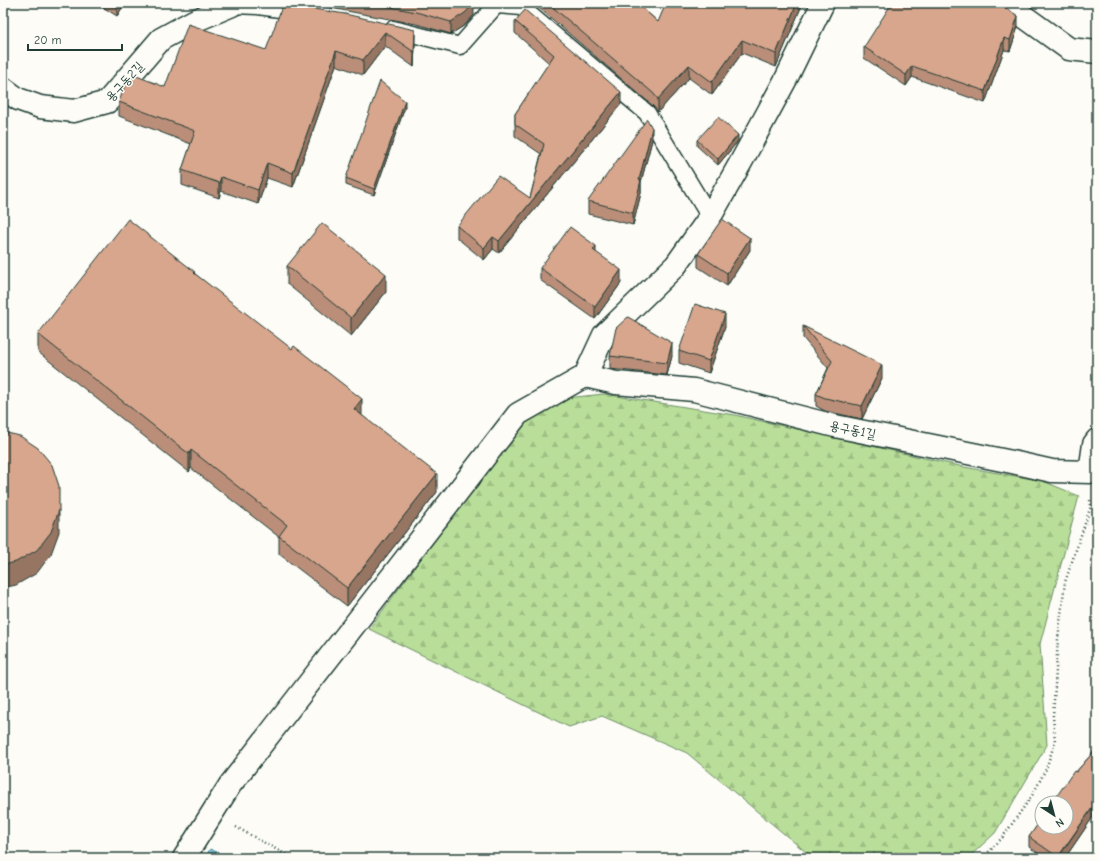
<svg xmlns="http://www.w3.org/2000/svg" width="1100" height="861" font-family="'Comic Neue','Poor Story',sans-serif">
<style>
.forest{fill:url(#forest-firs);stroke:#6c8e66}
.water{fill:url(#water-rules);stroke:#578f99}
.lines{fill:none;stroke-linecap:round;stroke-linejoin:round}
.lane-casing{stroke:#1f3d34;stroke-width:19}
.street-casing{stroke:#1f3d34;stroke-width:25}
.path{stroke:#1f3d34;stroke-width:2.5;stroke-dasharray:1 3;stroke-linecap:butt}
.lane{stroke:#fdfcf7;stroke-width:16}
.street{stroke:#fdfcf7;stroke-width:22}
.wall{fill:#ba8e79;stroke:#1f3d34}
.shaded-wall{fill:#977463;stroke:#1f3d34}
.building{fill:#d8a58d;stroke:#1f3d34}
.labels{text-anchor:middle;stroke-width:3;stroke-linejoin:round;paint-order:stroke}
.street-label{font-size:13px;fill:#1f3d34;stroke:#fdfcf7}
</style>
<defs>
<pattern id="forest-firs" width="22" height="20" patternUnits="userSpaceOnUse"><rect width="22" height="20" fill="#b9de99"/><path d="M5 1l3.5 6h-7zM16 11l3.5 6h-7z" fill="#9fbf84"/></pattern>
<pattern id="water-rules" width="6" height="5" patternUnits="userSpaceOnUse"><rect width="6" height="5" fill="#7cc6dd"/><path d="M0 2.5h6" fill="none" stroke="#65a2b4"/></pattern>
</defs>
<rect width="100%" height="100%" fill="#fdfcf7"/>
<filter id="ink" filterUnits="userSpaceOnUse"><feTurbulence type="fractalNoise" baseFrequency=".025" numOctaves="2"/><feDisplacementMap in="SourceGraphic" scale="8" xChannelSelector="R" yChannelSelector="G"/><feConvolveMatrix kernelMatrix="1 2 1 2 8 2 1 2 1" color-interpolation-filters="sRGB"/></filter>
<g filter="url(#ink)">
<polygon class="forest" points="604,394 735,415 964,467 1043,481 1079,496 1040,644 1047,745 995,833 968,858 813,858 687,753 602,716 569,727 369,629 538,401"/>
<polygon class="water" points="210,849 231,858 205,858"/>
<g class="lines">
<defs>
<g id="lane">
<polyline points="232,5 258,6 302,12"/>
<polyline points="497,5 521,7 647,113 710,217"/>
<polyline points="393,29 460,46 498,3"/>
</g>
<g id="street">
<polyline points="992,3 1008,5 1069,49 1097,52"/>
<polyline points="3,88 18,99 40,107 74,111 107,102 161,39 194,21 232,5 232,3"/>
<polyline points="585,376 616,383 694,390 835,426 1012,462 1052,471 1090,472 1094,444 1097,440"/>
<polyline points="184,858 230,785 518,414 585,376 604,335 676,265 710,217 741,162 786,79 823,3"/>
</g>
</defs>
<use href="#lane" class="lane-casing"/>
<use href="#street" class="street-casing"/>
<g class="path">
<polyline points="236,827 292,858"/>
<polyline points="983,858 1002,838 1032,796 1046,769 1055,742 1053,716 1058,639 1065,582 1091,506 1090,500"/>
</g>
<use href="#lane" class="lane"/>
<use href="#street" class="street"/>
</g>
<g class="wall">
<polygon points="96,3 125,3 117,16"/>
<polygon points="304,3 417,3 474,15 465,25 451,34 416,24"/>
<polygon points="532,3 637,3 658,22 802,3 802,5 776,67 742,53 712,95 689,78 658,112 653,106 538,7"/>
<polygon points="345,14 415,45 414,67 385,46 363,75 336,65 293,187 267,178 258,204 221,191 219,198 182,185 182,170 191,144 119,116 119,102 165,87 266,50"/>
<polygon points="515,21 621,104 499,253 493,249 484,260 457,238 457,226 530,198 541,154 515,136 515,114 549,63 515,33"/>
<polygon points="1018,27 1010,51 1004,50 985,103 912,77 906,86 864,58 864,47"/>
<polygon points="1096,65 1097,65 1097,84 1096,78"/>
<polygon points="405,107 374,195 346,185 346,178"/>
<polygon points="652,140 641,182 641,193 633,225 588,214 588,201"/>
<polygon points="697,140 738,141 718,165 697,146"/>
<polygon points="750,250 727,286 698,267 698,254"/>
<polygon points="596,252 621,283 595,319 540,280 540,268"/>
<polygon points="287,266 386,292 351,336 287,284"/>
<polygon points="195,274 362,415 437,492 347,606 279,554 279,537 191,468 189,472 38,352 38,334"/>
<polygon points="803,326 882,378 862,419 825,411 816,406 816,394 828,368 803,338"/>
<polygon points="725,327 709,373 679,363 679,351"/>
<polygon points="610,356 672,356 667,375 610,369"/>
<polygon points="1097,748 1097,811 1065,858 1045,858 1029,847 1029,837 1076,772"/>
</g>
<g class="shaded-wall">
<polygon points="117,3 125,3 117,16"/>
<polygon points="474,3 474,15 465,25 451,34 451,22"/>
<polygon points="797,3 802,3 802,5 776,67 776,54"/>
<polygon points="1018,16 1018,27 1010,51 1010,40"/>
<polygon points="415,30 415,45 414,67 414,52"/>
<polygon points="385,32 385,46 363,75 363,60"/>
<polygon points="1004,38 1004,50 985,103 985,91"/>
<polygon points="742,40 742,53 712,95 712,82"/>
<polygon points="336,51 336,65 293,187 293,173"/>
<polygon points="689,65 689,78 658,112 658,99"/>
<polygon points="912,66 912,77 906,86 906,75"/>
<polygon points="621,92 621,104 499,253 499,241"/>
<polygon points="405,101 405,107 374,195 374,189"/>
<polygon points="652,128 652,140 641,182 641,193 633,225 633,213 639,180"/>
<polygon points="738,135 738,141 718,165 718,159"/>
<polygon points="267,163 267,178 258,204 258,190"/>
<polygon points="221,177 221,191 219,198 219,183"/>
<polygon points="493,237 493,249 484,260 484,248"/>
<polygon points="750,238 750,250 727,286 727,273"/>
<polygon points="596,246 596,258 593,250"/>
<polygon points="621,270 621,283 595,319 595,307"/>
<polygon points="386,274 386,292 351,336 351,318"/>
<polygon points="725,314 725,327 709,373 709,361"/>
<polygon points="672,343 672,356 667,375 667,363"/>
<polygon points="882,365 882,378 862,419 862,406"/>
<polygon points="362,399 362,416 354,409"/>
<polygon points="191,450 191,468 189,472 189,454"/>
<polygon points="437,474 437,492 347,606 347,588"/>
<polygon points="59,510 59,532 51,554 37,573 16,585 3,588 3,565"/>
<polygon points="1097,801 1097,811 1065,858 1058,858"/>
</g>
<g class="building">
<polygon points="370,3 416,3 416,4 417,3 474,3 465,13 451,22 416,12"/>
<polygon points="548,3 637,3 658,22 666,3 797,3 776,54 742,40 712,82 689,65 658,99 653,93"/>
<polygon points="892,3 990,3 1003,6 1018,16 1010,40 1004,38 985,91 912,66 906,75 864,47"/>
<polygon points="283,4 345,14 415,30 414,52 385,32 363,60 336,51 293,173 267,163 258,190 221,177 219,183 182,170 195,131 119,102 125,85 134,75 165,87 188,24 266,50"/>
<polygon points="525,10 621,92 499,241 493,237 484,248 457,226 498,176 530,198 544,144 515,124 515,114 554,55 515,21"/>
<polygon points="380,81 405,101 374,189 346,178"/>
<polygon points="718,117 738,135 718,159 697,140"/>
<polygon points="647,119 652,128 639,180 641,180 633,213 588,201"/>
<polygon points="128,219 195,272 194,273 292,349 294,346 362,399 354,409 437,474 347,588 279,536 287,525 191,450 189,454 38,334"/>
<polygon points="722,219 750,238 727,273 698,254"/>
<polygon points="322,223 386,274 351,318 287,266"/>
<polygon points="570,227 596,246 593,250 621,270 595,307 540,268"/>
<polygon points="695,304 725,314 709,361 679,351"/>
<polygon points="628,317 672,343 667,363 610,356 616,328"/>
<polygon points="803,326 882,365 862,406 825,398 816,394 832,361"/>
<polygon points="3,432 20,436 38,448 52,465 59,486 59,510 51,532 37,550 16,562 3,565"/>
<polygon points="1097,748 1097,801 1058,857 1029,837 1042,818 1042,827 1066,827 1066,803 1052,803 1074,771 1076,772"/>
</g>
</g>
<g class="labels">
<g class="street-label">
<text transform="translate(124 81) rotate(-47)" y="5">용구동2길</text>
<text transform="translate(853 429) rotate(12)" y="5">용구동1길</text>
</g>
</g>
<rect width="1100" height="861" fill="none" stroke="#fdfcf7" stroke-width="16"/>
<rect x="8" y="8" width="1084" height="845" fill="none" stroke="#1f3d34" stroke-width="1.5" filter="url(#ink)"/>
<g transform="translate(1054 815) rotate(144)"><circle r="19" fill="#fdfcf7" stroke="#a4b0a9"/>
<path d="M0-3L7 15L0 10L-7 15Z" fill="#1f3d34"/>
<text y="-6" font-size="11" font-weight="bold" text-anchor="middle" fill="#1f3d34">N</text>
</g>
<path d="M28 44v6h94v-6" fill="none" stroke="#1f3d34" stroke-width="2"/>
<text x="34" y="44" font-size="12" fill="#1f3d34" stroke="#fdfcf7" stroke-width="3" paint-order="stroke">20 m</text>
</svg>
